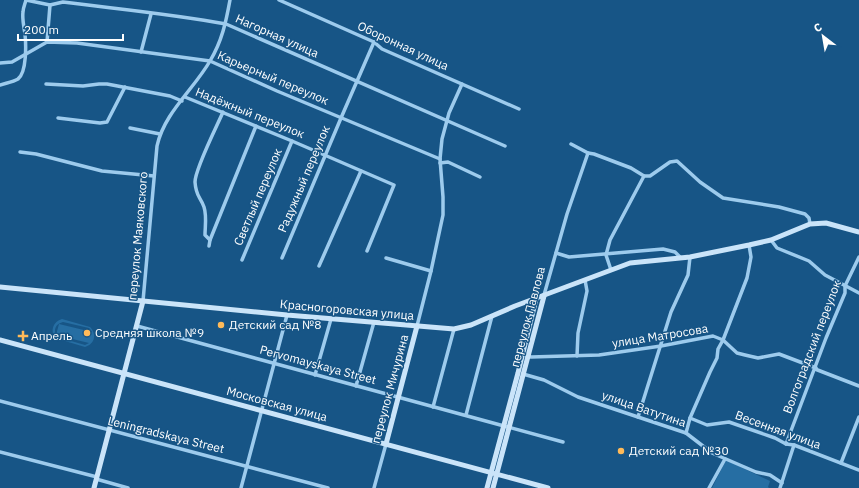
<svg xmlns="http://www.w3.org/2000/svg" width="859" height="488" font-family="'IBM Plex Sans',sans-serif">
<style>
.green{fill:#266ea3;fill-rule:evenodd}
.lines{fill:none;stroke-linecap:round;stroke-linejoin:round}
.street{stroke:#9dcbed;stroke-width:3.5}
.secondary{stroke:#cae4f9;stroke-width:5}
.poi-dot{fill:#ffba59;stroke:#175586;stroke-width:1.5}
.labels{text-anchor:middle;stroke-width:3;stroke-linejoin:round;paint-order:stroke}
.street-label{font-size:12px;fill:#fff;stroke:#175586}
.poi-label{font-size:12px;fill:#fff;stroke:#175586;text-anchor:start}
</style>
<rect width="100%" height="100%" fill="#175586"/>
<g class="green">
<path d="M62,319l28,8c7,7 5,17 -5,20l-30,-9c-5,-8 -2,-16 7,-19zM63,322l26,6 3,4 -33,-8 -3,11 33,8 -4,2 -28,-8c-4,-7 -2,-13 6,-15z"/>
<polygon points="726,460 770,481 768,487 769,488 712,488"/>
</g>
<g class="lines">
<g class="street">
<path d="M26,0l24,5 13,-3c55,7 109,12 163,22l279,122"/>
<polyline points="279,0 374,42 382,49 519,109"/>
<polyline points="47,42 50,5"/>
<polyline points="141,52 151,14"/>
<polyline points="0,63 12,62 47,42 77,43 210,61 277,91 440,159"/>
<polyline points="46,84 83,86 99,84 107,84 170,96 182,101"/>
<path d="M0,85c6,-2 13,-3 18,-6 9,-7 8,-35 7,-45 -1,-7 -3,-15 -2,-22 0,-4 2,-8 3,-12"/>
<polyline points="185,97 292,141 394,185 367,251"/>
<polyline points="58,118 100,123 107,122 125,87"/>
<polyline points="130,128 160,134"/>
<polyline points="571,144 588,153 594,154 631,168 644,176 650,176 670,162 677,161 700,182 723,198 779,207 805,214 809,218 810,224"/>
<polyline points="20,152 36,154 102,171 154,176"/>
<polyline points="440,163 448,162 480,177"/>
<path d="M210,240l-5,-5c0,-8 2,-19 -1,-28 -4,-11 -8,-10 -9,-25 0,-13 22,-56 28,-70"/>
<polyline points="771,240 777,248 809,261 825,275 859,293"/>
<polyline points="209,246 210,240 256,126"/>
<polyline points="556,253 569,257 663,249 675,252 680,257"/>
<polyline points="282,258 341,118 374,42"/>
<polyline points="386,258 431,271"/>
<polyline points="242,260 292,141"/>
<polyline points="319,266 361,171"/>
<polyline points="611,270 606,255 610,240 644,176"/>
<polyline points="544,295 567,214 588,153"/>
<path d="M143,301l14,-155c7,-33 37,-57 53,-85 12,-20 16,-39 20,-61"/>
<polyline points="137,326 563,442"/>
<polyline points="417,326 431,271 443,215 443,197 440,159 442,139 449,113 462,84"/>
<polyline points="527,356 531,357 599,355 661,346 713,336 723,340 737,353 745,355 758,358 779,354 816,368"/>
<polyline points="577,356 578,333 587,291 585,280"/>
<polyline points="815,369 859,386"/>
<polyline points="523,374 544,380 578,397 686,433 712,453 756,472 770,475 782,483"/>
<polyline points="315,375 331,319"/>
<polyline points="356,386 374,322"/>
<polyline points="0,401 328,488"/>
<polyline points="433,407 454,329"/>
<polyline points="466,415 492,316"/>
<polyline points="638,417 671,312 688,275 690,257"/>
<polyline points="690,418 707,425 729,422 775,438 786,444 794,445 859,470"/>
<polyline points="686,433 690,418 710,372 717,358 718,349 723,340 747,278 751,257 749,245"/>
<polyline points="786,444 826,338 845,293 845,286 859,257"/>
<polyline points="0,452 97,477"/>
<polyline points="841,463 859,417"/>
<polyline points="96,479 128,488"/>
<polyline points="241,488 287,315"/>
<polyline points="374,488 386,444"/>
<polyline points="709,488 725,459"/>
<polyline points="780,488 794,445"/>
</g>
<g class="secondary">
<polyline points="0,287 287,315 454,329 471,325 515,306 630,263 690,257 749,245 771,240 810,224 826,223 859,232"/>
<polyline points="0,340 548,488"/>
<polyline points="386,444 417,326"/>
<polyline points="94,488 143,301"/>
<polyline points="487,488 518,373 536,299"/>
<polyline points="493,488 544,296"/>
</g>
</g>
<g class="poi-dot">
<circle cx="221" cy="325" r="4"/>
<circle cx="87" cy="333" r="4"/>
<path d="M21 330h4v4h4v4h-4v4h-4v-4h-4v-4h4z"/>
<circle cx="621" cy="451" r="4"/>
</g>
<g class="labels">
<g class="street-label">
<text transform="translate(277 36) rotate(24)" y="4">Нагорная улица</text>
<text transform="translate(403 46) rotate(25)" y="4">Оборонная улица</text>
<text transform="translate(273 78) rotate(23)" y="4">Карьерный переулок</text>
<text transform="translate(250 113) rotate(22)" y="4">Надёжный переулок</text>
<text transform="translate(304 179) rotate(-67)" y="4">Радужный переулок</text>
<text transform="translate(258 197) rotate(-67)" y="4">Светлый переулок</text>
<text transform="translate(138 236) rotate(-85)" y="4">переулок Маяковского</text>
<text transform="translate(347 310) rotate(5)" y="4">Красногоровская улица</text>
<text transform="translate(528 317) rotate(-75)" y="4">переулок Павлова</text>
<text transform="translate(660 336) rotate(-9)" y="4">улица Матросова</text>
<text transform="translate(812 347) rotate(-69)" y="4">Волгоградский переулок</text>
<text transform="translate(318 365) rotate(15)" y="4">Pervomayskaya Street</text>
<text transform="translate(390 389) rotate(-75)" y="4">переулок Мичурина</text>
<text transform="translate(277 404) rotate(15)" y="4">Московская улица</text>
<text transform="translate(644 409) rotate(19)" y="4">улица Ватутина</text>
<text transform="translate(778 430) rotate(20)" y="4">Весенняя улица</text>
<text transform="translate(166 435) rotate(14)" y="4">Leningradskaya Street</text>
</g>
<g class="poi-label">
<text x="229" y="329">Детский сад №8</text>
<text x="95" y="337">Средняя школа №9</text>
<text x="31" y="340">Апрель</text>
<text x="629" y="455">Детский сад №30</text>
</g>
</g>
<g transform="translate(823 36) rotate(329)" stroke="#175586" stroke-width="3" paint-order="stroke">
<path d="M0-3L7 15L0 10L-7 15Z" fill="#ffffff"/>
<text y="-6" font-size="11" font-weight="bold" text-anchor="middle" fill="#ffffff">С</text>
</g>
<path d="M18 34v6h105v-6" fill="none" stroke="#ffffff" stroke-width="2"/>
<text x="24" y="34" font-size="12" fill="#ffffff" stroke="#175586" stroke-width="3" paint-order="stroke">200 m</text>
</svg>
